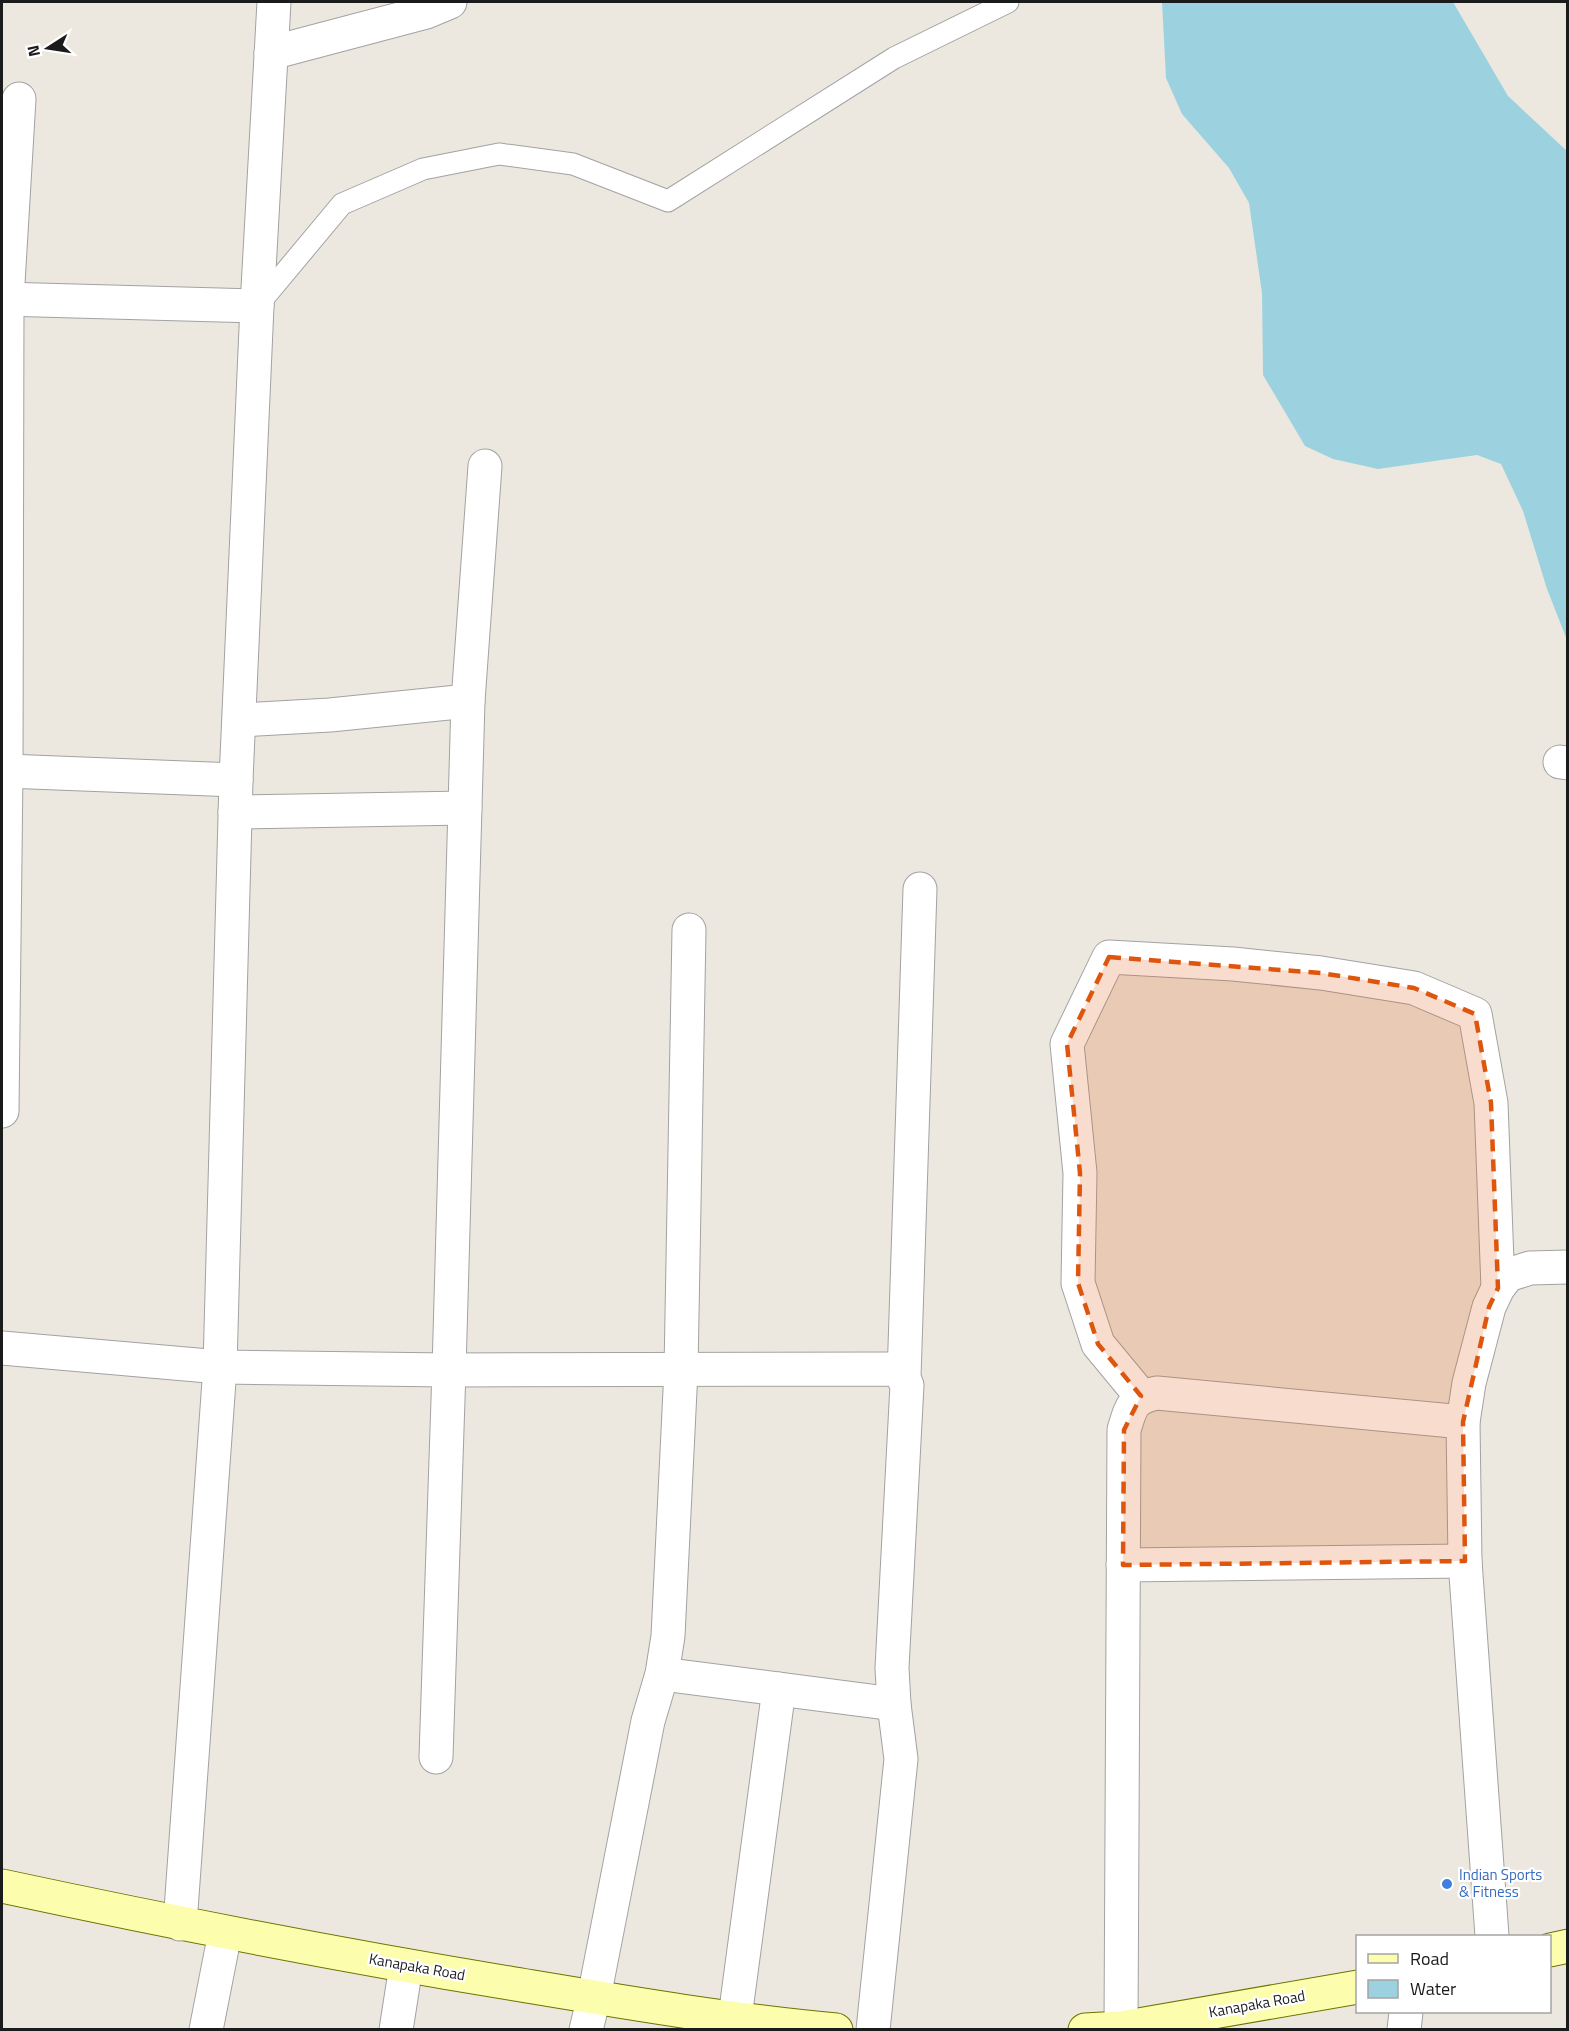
<svg xmlns="http://www.w3.org/2000/svg" width="1569" height="2031" font-family="'Titillium Web',sans-serif">
<style>
.water{fill:#9cd2df}
.lines{fill:none;stroke-linecap:round;stroke-linejoin:round}
.lane-casing{stroke:#a2a2a2;stroke-width:23}
.street-casing{stroke:#a2a2a2;stroke-width:35}
.secondary-casing{stroke:#6b7400;stroke-width:35}
.lane{stroke:#fff;stroke-width:21}
.street{stroke:#fff;stroke-width:33}
.secondary{stroke:#fcfdad;stroke-width:33}
.marked{fill:#de560d;fill-opacity:0.2;stroke:#de560d;stroke-width:4.5;stroke-dasharray:12 8;stroke-linejoin:round}
.shop-dot{fill:#3f7fe0;stroke:#fff;stroke-width:2}
.labels{text-anchor:middle;stroke-width:4.5;stroke-linejoin:round;paint-order:stroke}
.shop-label{font-size:15px;fill:#366cbe;stroke:#fff;text-anchor:start}
.street-label{font-size:15px;fill:#1b1b1b;stroke:#fff}
</style>
<rect width="100%" height="100%" fill="#ede8df"/>
<polygon class="water" points="1162,2 1453,2 1508,96 1567,151 1567,640 1547,589 1523,511 1501,464 1477,455 1378,469 1333,459 1305,446 1263,375 1262,293 1249,203 1229,168 1182,114 1166,78"/>
<g class="lines">
<defs>
<polyline id="lane" points="257,306 342,204 423,169 499,154 573,164 668,201 894,58 1008,2"/>
<g id="street">
<polyline points="271,53 426,12 450,2"/>
<polyline points="2,299 257,306"/>
<polyline points="240,720 330,715 468,701"/>
<polyline points="1560,762 1568,763"/>
<polyline points="6,771 236,780"/>
<polyline points="235,812 465,808"/>
<polyline points="2,1111 6,771 7,300 19,99"/>
<polyline points="2,1348 220,1367 449,1370 892,1369 900,1372 907,1385 892,1668 894,1704 901,1759 873,2030"/>
<polyline points="904,1377 920,889"/>
<polyline points="1141,1396 1098,1344 1078,1283 1080,1173 1067,1044 1109,957 1233,964 1321,973 1414,988 1475,1014 1491,1103 1498,1288"/>
<polyline points="1123,1565 1465,1561"/>
<polyline points="662,1674 894,1704"/>
<polyline points="436,1757 449,1370 468,701 485,466"/>
<polyline points="180,1924 220,1367 236,780 257,306 274,2"/>
<polyline points="1492,1936 1465,1561 1463,1422 1469,1383 1489,1307 1498,1288 1508,1275 1530,1268 1568,1267"/>
<polyline points="735,2017 779,1689"/>
<path d="M1121,2028l3,-598c7,-23 8,-32 33,-37l306,29"/>
<polyline points="206,2030 225,1933"/>
<polyline points="396,2030 406,1966"/>
<polyline points="586,2030 594,1997 648,1721 662,1674 668,1636 681,1370 689,930"/>
<polyline points="1404,2030 1406,2012"/>
</g>
<g id="secondary">
<path d="M2,1886c168,36 337,69 507,97 108,18 218,37 327,47"/>
<polyline points="1550,1950 1568,1946"/>
<polyline points="1085,2030 1121,2028 1358,1987"/>
</g>
</defs>
<use href="#lane" class="lane-casing"/>
<use href="#street" class="street-casing"/>
<use href="#secondary" class="secondary-casing"/>
<use href="#lane" class="lane"/>
<use href="#street" class="street"/>
<use href="#secondary" class="secondary"/>
</g>
<path class="marked" d="M1109,957l212,16 93,15 61,26 16,89 7,185 -9,19 -26,115 2,139 -342,4 1,-135 17,-34 -43,-52 -20,-61 2,-110 -13,-129z"/>
<circle class="shop-dot" cx="1447" cy="1884" r="6"/>
<g class="labels">
<g class="shop-label">
<text x="1459" y="1880">Indian Sports<tspan x="1459" dy="17">&amp; Fitness</tspan></text>
</g>
<g class="street-label">
<text transform="translate(417 1967) rotate(10)" y="5">Kanapaka Road</text>
<text transform="translate(1257 2004) rotate(-10)" y="5">Kanapaka Road</text>
</g>
</g>
<rect width="1569" height="2031" fill="none" stroke="#1b1b1b" stroke-width="6"/>
<rect x="1356" y="1935" width="195" height="78" fill="#ffffff" stroke="#a4a4a4" stroke-width="1.5"/>
<rect x="1368" y="1954" width="30" height="9" fill="#fcfdad" stroke="#a4a4a4" stroke-width="1.5"/>
<text x="1410" y="1965" font-size="18" fill="#1b1b1b">Road</text>
<rect x="1368" y="1980" width="30" height="18" fill="#9cd2df" stroke="#a4a4a4" stroke-width="1.5"/>
<text x="1410" y="1995" font-size="18" fill="#1b1b1b">Water</text>
<g transform="translate(48 48) rotate(258)" stroke="#ffffff" stroke-width="4.5" paint-order="stroke">
<path d="M0-4.5L10 22L0 15L-10 22Z" fill="#1b1b1b"/>
<text y="-9" font-size="16" font-weight="bold" text-anchor="middle" fill="#1b1b1b">N</text>
</g>
</svg>
